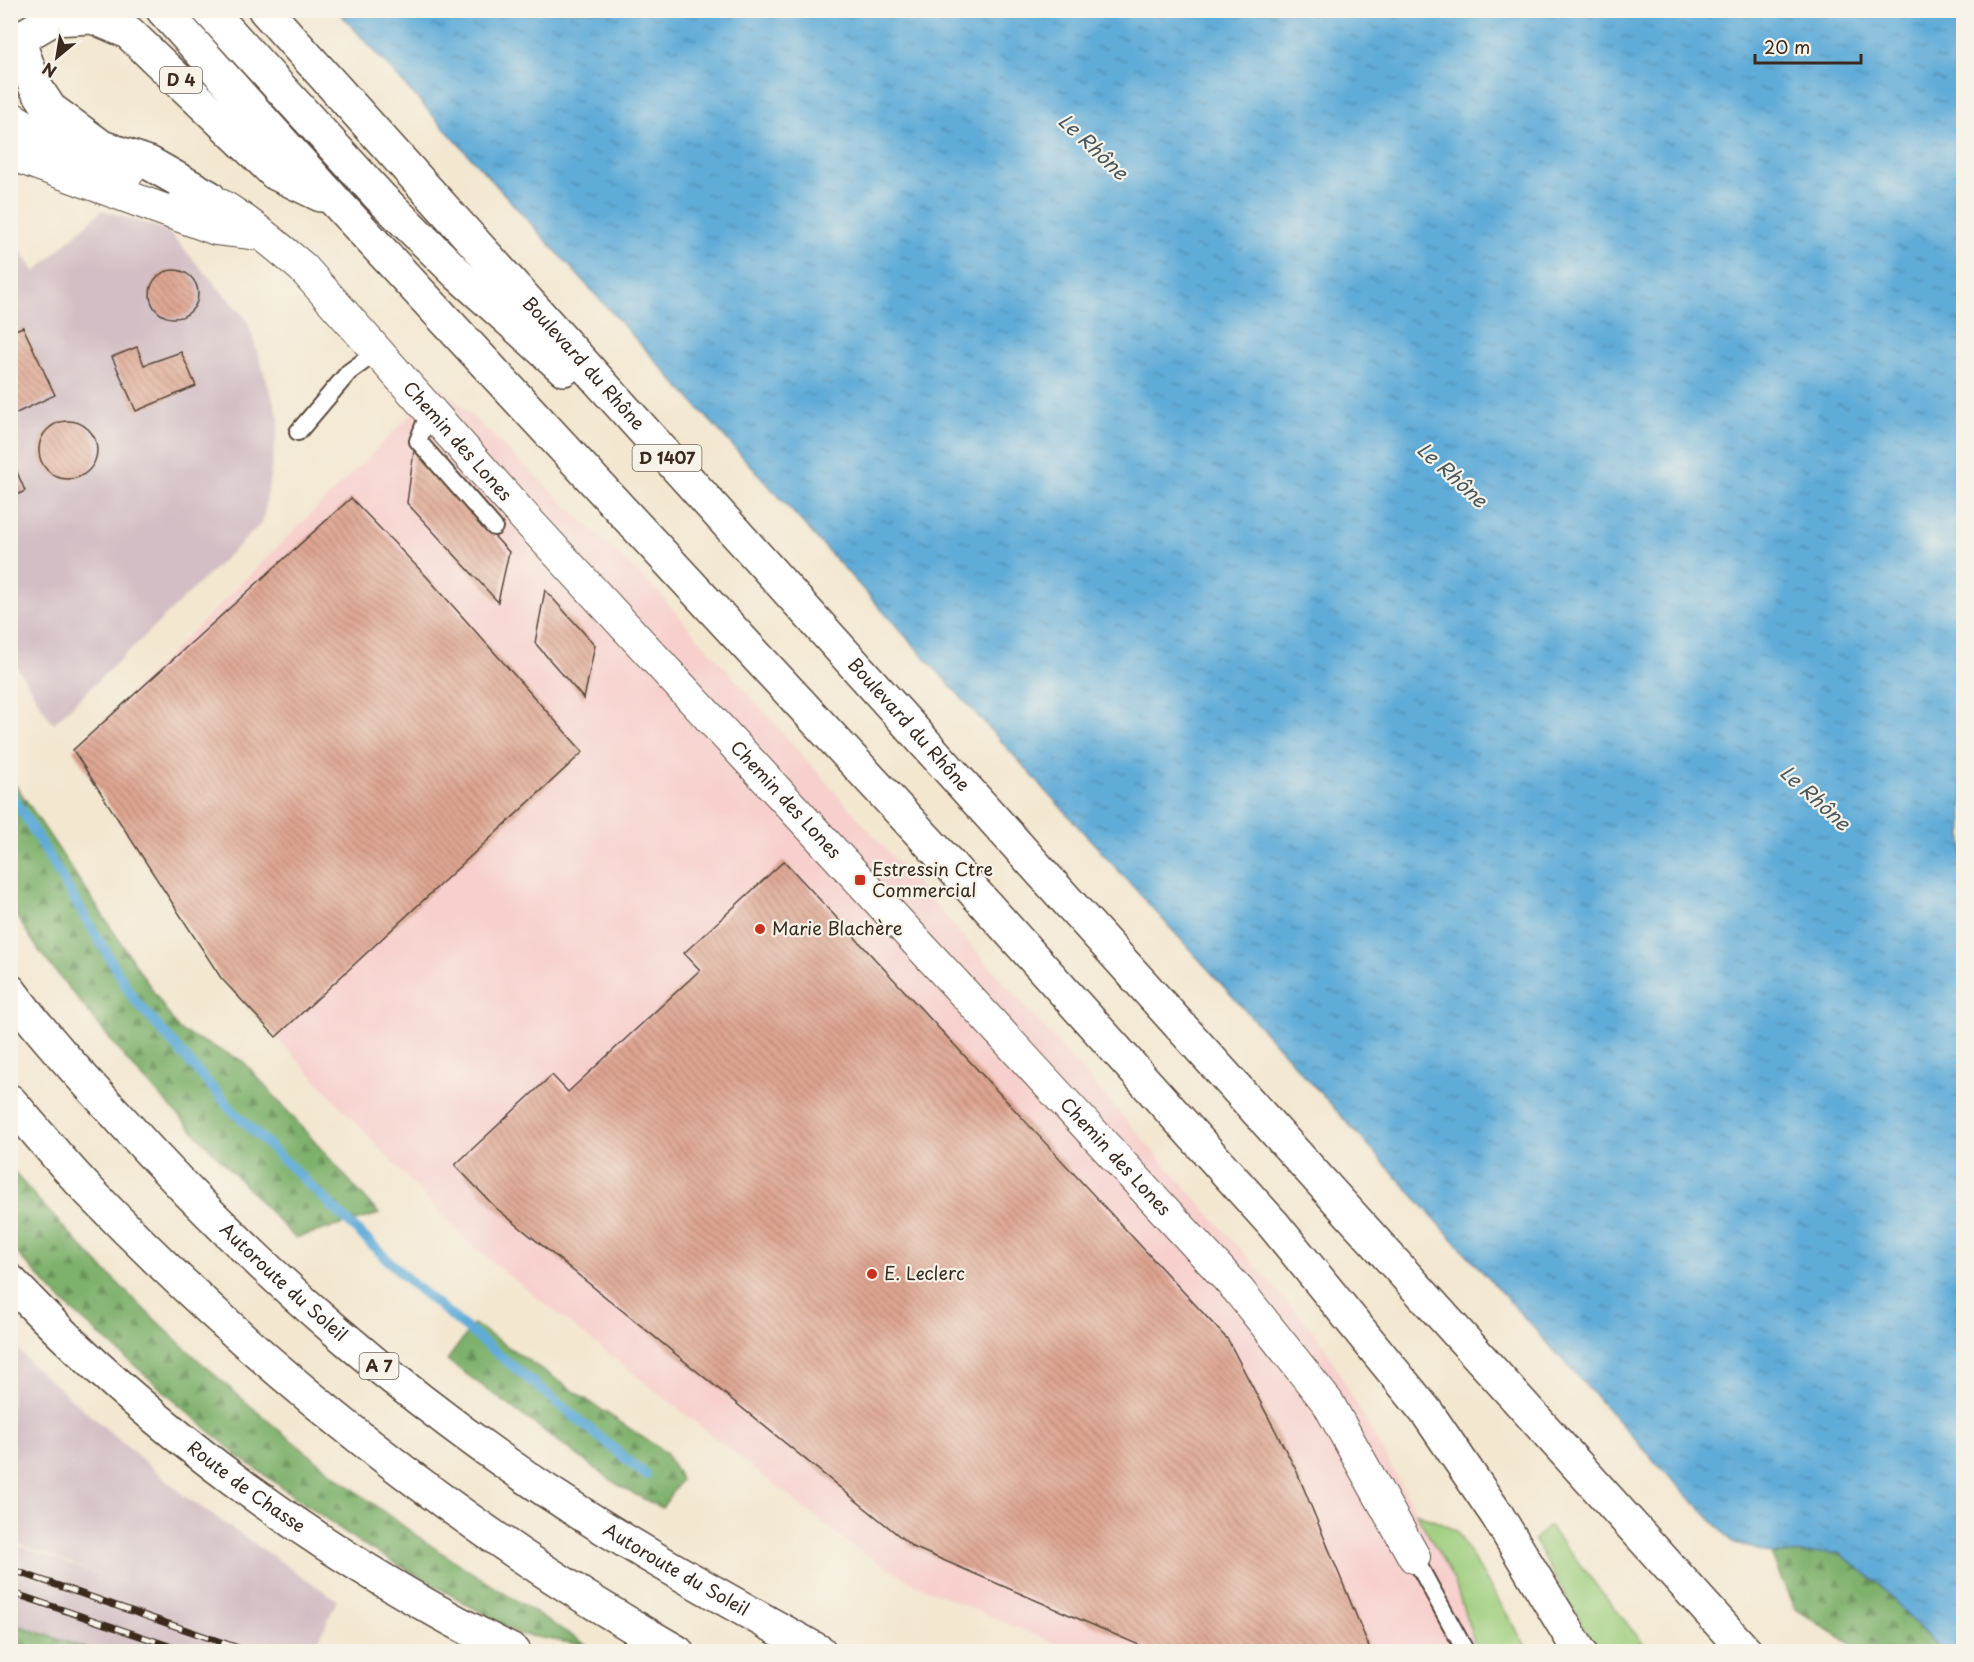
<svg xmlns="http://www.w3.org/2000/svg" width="1974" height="1662" font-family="'Playpen Sans',sans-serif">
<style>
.built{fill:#f7d0ce}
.industrial{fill:#d2bec4}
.grass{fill:#9dce7d;stroke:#6c7c4e;stroke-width:1.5}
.forest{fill:url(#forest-firs);stroke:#5c6e45;stroke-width:1.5}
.water{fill:url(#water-ripples);stroke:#4e6b7b;stroke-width:1.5}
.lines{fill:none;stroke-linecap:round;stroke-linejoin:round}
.stream{stroke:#60acd8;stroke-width:10}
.building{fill:url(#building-back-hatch)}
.service-casing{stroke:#574639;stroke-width:20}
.minor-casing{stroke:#574639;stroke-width:34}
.secondary-casing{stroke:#574639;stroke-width:36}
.trunk-casing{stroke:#574639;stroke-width:36}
.motorway-casing{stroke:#574639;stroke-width:36}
.service{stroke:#fff;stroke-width:16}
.minor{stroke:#fff;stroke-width:32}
.secondary{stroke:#fff;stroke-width:33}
.trunk{stroke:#fff;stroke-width:33}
.motorway{stroke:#fff;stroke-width:33}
.rail-casing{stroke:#3b2a1e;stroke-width:7}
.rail{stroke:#f7f3e8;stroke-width:4.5;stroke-dasharray:14;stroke-linecap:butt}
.poi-dot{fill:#c8321e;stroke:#f7f3e8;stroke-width:2}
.labels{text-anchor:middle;stroke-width:4.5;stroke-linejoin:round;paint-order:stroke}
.shield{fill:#f7f3e8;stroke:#73665b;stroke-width:1.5}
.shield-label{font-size:16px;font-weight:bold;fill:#3b2a1e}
.street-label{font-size:18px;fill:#3b2a1e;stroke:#f7f3e8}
.poi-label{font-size:18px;fill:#3b2a1e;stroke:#f7f3e8;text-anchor:start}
.water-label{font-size:20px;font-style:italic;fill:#48585f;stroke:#f7f3e8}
</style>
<defs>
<pattern id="forest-firs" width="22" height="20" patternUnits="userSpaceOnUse" patternTransform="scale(1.5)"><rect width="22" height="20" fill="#7eb16c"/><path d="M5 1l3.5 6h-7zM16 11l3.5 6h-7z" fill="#689058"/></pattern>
<pattern id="water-ripples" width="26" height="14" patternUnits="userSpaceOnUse" patternTransform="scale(1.5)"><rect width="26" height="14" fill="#60acd8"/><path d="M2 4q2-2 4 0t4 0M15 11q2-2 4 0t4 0" fill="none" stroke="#508caf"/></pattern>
<pattern id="building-back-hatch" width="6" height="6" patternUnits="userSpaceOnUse" patternTransform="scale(1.5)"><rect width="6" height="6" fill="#dea591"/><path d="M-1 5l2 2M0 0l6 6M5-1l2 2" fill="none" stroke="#b58776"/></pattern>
</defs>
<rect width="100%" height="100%" fill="#f7f3e8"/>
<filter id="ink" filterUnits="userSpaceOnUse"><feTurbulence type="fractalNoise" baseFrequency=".0167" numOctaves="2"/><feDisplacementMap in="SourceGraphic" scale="12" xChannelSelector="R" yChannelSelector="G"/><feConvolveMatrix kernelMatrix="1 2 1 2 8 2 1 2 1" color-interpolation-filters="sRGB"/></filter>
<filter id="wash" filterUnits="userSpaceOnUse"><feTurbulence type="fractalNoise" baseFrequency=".008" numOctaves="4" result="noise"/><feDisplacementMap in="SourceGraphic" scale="24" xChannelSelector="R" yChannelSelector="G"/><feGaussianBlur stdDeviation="1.35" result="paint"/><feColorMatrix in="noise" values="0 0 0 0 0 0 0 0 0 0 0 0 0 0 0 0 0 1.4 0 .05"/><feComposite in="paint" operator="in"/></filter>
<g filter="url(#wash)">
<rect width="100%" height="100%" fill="#f3e7d0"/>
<polygon class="built" points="440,386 656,590 1321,1340 1454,1580 1477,1651 1072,1651 915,1584 856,1549 469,1244 221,978 73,750"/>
<g class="industrial">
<polygon points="102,210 167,230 247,320 279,418 263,522 53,724 11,658 10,235 35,272"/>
<polygon points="11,1341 31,1364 186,1497 337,1600 314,1651 94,1651 11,1623 11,1543 140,1589 11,1541"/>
</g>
<g class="grass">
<polygon points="1416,1513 1456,1530 1529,1651 1477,1651 1454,1580"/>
<polygon points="1549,1526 1649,1651 1597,1651 1534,1540"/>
</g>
<g class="forest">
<polygon points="11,778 179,1030 243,1061 379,1214 295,1238 130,1064 40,952 11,908"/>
<path d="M10,1168c121,139 260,264 410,370 55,38 112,72 168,108l-69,-12 -160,-92 -121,-86 -170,-149 -57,-60z"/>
<polygon points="474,1324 666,1453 681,1480 662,1508 621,1487 447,1360"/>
<polygon points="1839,1553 1877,1582 1941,1651 1862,1651 1794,1608 1771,1554"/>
<polygon points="11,1623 94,1651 11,1651"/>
</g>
<polygon class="water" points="338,11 1963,11 1963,1651 1941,1651 1877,1582 1839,1553 1771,1554 1733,1542 1659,1466"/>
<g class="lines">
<polyline class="stream" points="10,791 134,999 233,1111 415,1286 646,1475"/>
</g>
<g id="blocks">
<g class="building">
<circle cx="174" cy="294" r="24"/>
<polygon points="23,327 55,395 10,416 10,332"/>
<polygon points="137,347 144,365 181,352 196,386 136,411 112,357"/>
<circle cx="68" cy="450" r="29"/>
<polygon points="414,450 509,552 498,602 407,503"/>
<polygon points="11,458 25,491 11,498"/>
<polygon points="351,498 427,577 583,752 276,1037 221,978 73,750"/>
<polygon points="545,590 595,645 584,699 535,643"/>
<polygon points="784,861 1228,1340 1297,1472 1370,1649 1367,1652 1155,1652 913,1547 496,1208 455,1165 552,1075 568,1092 700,970 684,953"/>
</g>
</g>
</g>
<g filter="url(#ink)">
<use href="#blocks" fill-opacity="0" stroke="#574639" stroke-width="1.5"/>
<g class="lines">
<defs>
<g id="service">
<polyline points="430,410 418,441 494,527"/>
<polyline points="298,432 349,372 378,351"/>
<polyline points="1414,1557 1466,1652"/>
</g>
<g id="minor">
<polyline points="10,117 68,151 129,171"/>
<polyline points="10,154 216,229 261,234"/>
<path id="s1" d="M185,189c45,15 82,49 118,79l224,252 712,771 89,112 86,154"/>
</g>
<g id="secondary">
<path id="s2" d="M10,1281c144,152 316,277 504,371"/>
</g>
<g id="trunk">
<polyline points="163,10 336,202 950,865"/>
<polyline points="209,10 380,197 459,275 564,369"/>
<path id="s3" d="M265,10l805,894"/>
<polyline points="18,39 35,86 50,109 102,147 149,163 209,197"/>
<polyline points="10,44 53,19 93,17 128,32 275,173 321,195"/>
</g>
<g id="motorway">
<polyline points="950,865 1273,1224 1428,1414 1497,1515 1580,1652"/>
<polyline points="1070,904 1746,1652"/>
<path id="s4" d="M10,991c32,43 68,82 104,121 136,153 295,292 468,402 78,50 158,93 238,138"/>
<path d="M10,1101c26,30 51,61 78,89 174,180 370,338 589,462"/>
</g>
</defs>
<use href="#service" class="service-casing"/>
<use href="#minor" class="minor-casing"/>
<use href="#secondary" class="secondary-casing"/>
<use href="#trunk" class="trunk-casing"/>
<use href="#motorway" class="motorway-casing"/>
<use href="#service" class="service"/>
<use href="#minor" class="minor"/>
<use href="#secondary" class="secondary"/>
<use href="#trunk" class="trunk"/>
<use href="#motorway" class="motorway"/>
<defs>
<g id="rail">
<polyline points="10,1569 250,1652"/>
<polyline points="10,1592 187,1652"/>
</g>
</defs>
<use href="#rail" class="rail-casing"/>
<use href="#rail" class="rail"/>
</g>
</g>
<g class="poi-dot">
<rect x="854" y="874" width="12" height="12" rx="3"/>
<circle cx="760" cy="929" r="6"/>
<circle cx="872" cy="1274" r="6"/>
</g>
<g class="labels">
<g class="shield">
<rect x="160" y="67" width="42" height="26" rx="4.5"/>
<rect x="632.5" y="445" width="69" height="26" rx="4.5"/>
<rect x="359.5" y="1353" width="39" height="26" rx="4.5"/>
</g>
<g class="shield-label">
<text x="181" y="86">D 4</text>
<text x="667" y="464">D 1407</text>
<text x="379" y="1372">A 7</text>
</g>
<g class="street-label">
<text dy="6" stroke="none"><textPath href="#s3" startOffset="476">Boulevard du Rhône</textPath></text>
<text dy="6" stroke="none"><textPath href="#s1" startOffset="375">Chemin des Lones</textPath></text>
<text dy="6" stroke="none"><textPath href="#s3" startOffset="962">Boulevard du Rhône</textPath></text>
<text dy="6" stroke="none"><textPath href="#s1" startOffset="861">Chemin des Lones</textPath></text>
<text dy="6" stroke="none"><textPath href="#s1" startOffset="1347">Chemin des Lones</textPath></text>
<text dy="6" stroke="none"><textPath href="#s4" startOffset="400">Autoroute du Soleil</textPath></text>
<text dy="6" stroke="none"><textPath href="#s2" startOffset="314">Route de Chasse</textPath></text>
<text dy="6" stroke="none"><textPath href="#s4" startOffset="888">Autoroute du Soleil</textPath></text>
</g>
<g class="poi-label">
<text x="872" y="876">Estressin Ctre<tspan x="872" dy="21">Commercial</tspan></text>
<text x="772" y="935">Marie Blachère</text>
<text x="884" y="1280">E. Leclerc</text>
</g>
<g class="water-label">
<text transform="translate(1093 147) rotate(43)" y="7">Le Rhône</text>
<text transform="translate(1452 475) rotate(42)" y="7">Le Rhône</text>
<text transform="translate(1815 798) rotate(42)" y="7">Le Rhône</text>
</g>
</g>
<rect width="1974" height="1662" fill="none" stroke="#f7f3e8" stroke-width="36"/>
<g transform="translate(57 57) rotate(210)" stroke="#f7f3e8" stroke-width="4.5" paint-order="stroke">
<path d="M0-4.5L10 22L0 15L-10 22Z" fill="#3b2a1e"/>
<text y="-9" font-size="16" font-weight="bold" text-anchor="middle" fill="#3b2a1e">N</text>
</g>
<path d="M1755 54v9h106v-9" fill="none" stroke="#3b2a1e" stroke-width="3"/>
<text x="1764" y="54" font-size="18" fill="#3b2a1e" stroke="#f7f3e8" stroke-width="4.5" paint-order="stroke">20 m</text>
</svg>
